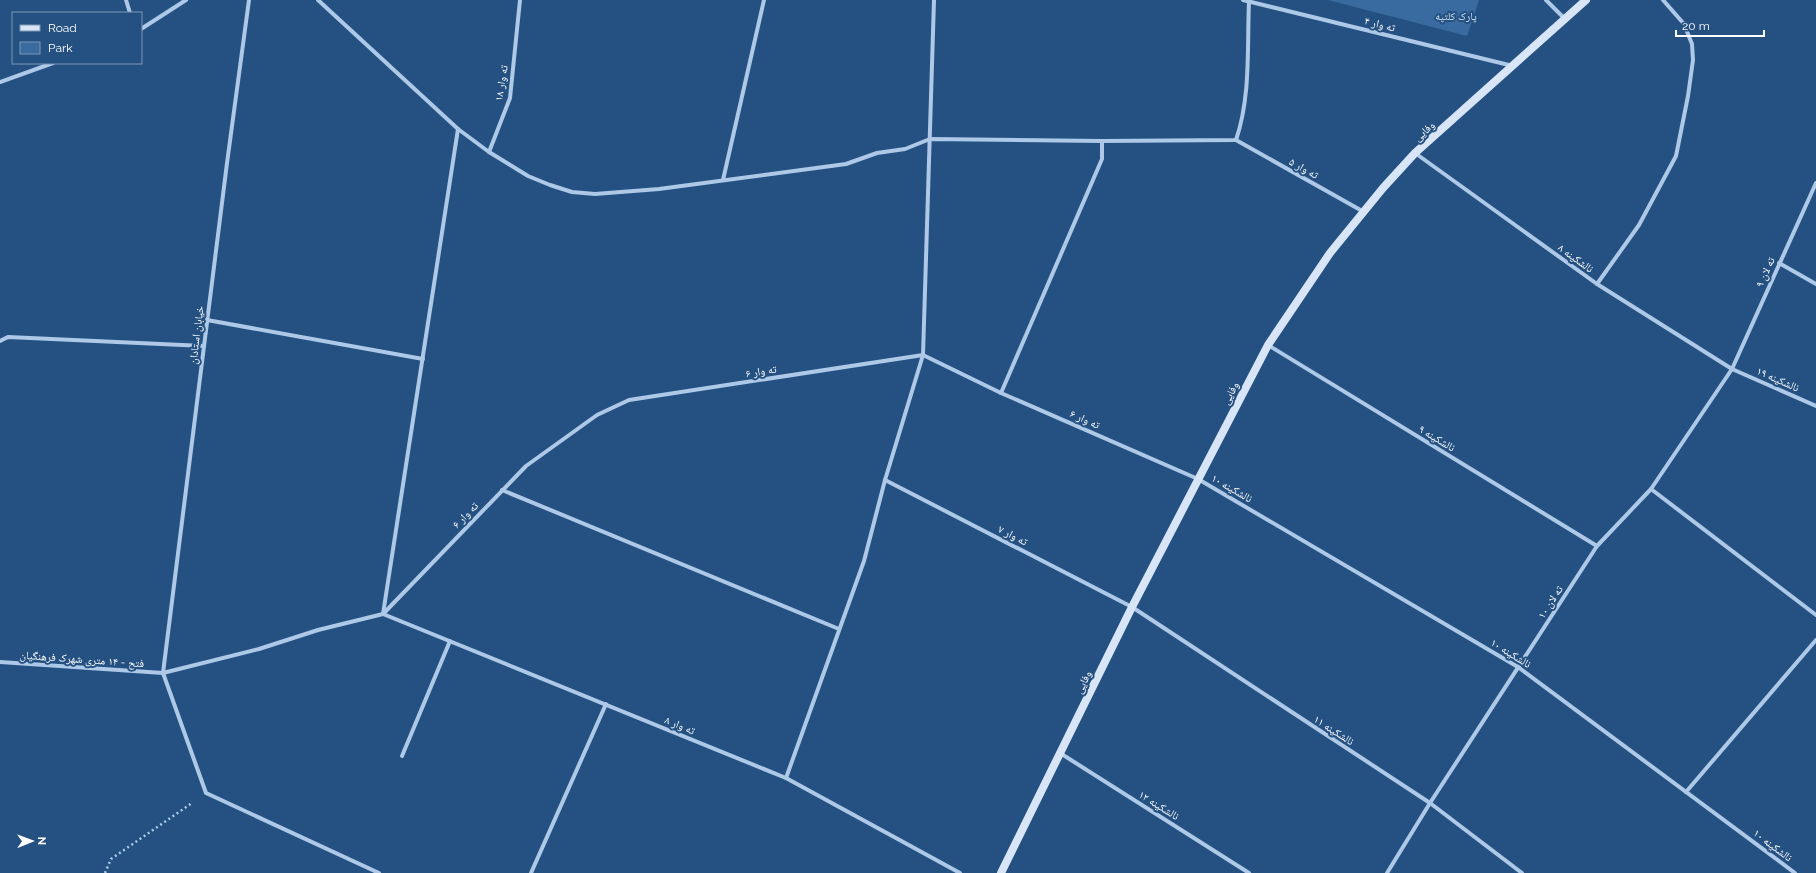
<svg xmlns="http://www.w3.org/2000/svg" width="1816" height="873" font-family="Raleway,'Noto Naskh Arabic',sans-serif">
<style>
.green{fill:#396ba0}
.lines{fill:none;stroke-linecap:round;stroke-linejoin:round}
.path{stroke:#adc9e7;stroke-width:2.5;stroke-dasharray:2 3;stroke-linecap:butt}
.street{stroke:#adc9e7;stroke-width:4}
.secondary{stroke:#d7e5f6;stroke-width:8}
.labels{text-anchor:middle;stroke-width:4;stroke-linejoin:round;paint-order:stroke}
.park-label{font-size:11px;fill:#d0e3f6;stroke:#255182}
.street-label{font-size:11px;fill:#fff;stroke:#255182}
</style>
<rect width="100%" height="100%" fill="#255182"/>
<polygon class="green" points="1328,0 1479,0 1467,36"/>
<g class="lines">
<polyline class="path" points="105,873 111,859 192,803"/>
<g class="street">
<polyline points="126,0 130,13"/>
<polyline points="249,0 227,163 163,673 206,793 379,873"/>
<polyline points="318,0 458,129 489,152 510,98 520,0"/>
<polyline points="1243,0 1513,66"/>
<polyline points="1546,0 1565,19"/>
<polyline points="141,29 186,0"/>
<polyline points="0,82 53,63"/>
<polyline points="1236,140 1364,212"/>
<path d="M1102,141l134,-1c15,-44 11,-93 13,-139"/>
<polyline points="489,152 528,176 550,185 572,192 595,194 659,189 846,164 877,153 905,149 930,139 1102,141 1102,159 1001,393"/>
<polyline points="1415,153 1597,284 1732,369 1816,406"/>
<polyline points="723,180 764,0"/>
<polyline points="1779,263 1816,284"/>
<polyline points="1597,284 1639,225 1676,156 1688,96 1693,60 1692,44 1684,24 1663,0"/>
<polyline points="207,320 423,359"/>
<polyline points="0,341 8,337 204,346"/>
<polyline points="1268,345 1597,546"/>
<polyline points="885,480 1132,607 1430,803 1522,873"/>
<polyline points="1651,489 1732,369 1816,183"/>
<polyline points="502,490 839,629"/>
<polyline points="0,662 163,673 259,649 318,630 383,614 458,129"/>
<polyline points="1060,753 1249,873"/>
<polyline points="402,756 450,641"/>
<polyline points="786,778 864,561 885,480 923,355 934,0"/>
<polyline points="1686,792 1816,640"/>
<polyline points="531,873 606,704"/>
<polyline points="960,873 786,778 383,614 526,466 597,415 629,400 923,355 1001,393 1198,479 1518,667 1795,873"/>
<polyline points="1387,873 1430,803 1597,546 1651,489 1816,615"/>
</g>
<polyline class="secondary" points="1001,873 1132,607 1268,345 1330,253 1383,188 1415,153 1586,0"/>
</g>
<g class="labels">
<g class="park-label">
<text x="1456" y="20">پارک کلتپه</text>
</g>
<g class="street-label">
<text transform="translate(1380 24) rotate(14)" y="4">ته وار ۴</text>
<text transform="translate(501 83) rotate(-81)" y="4">ته وار ۱۸</text>
<text transform="translate(1424 131) rotate(-42)" y="4">وفایی</text>
<text transform="translate(1304 168) rotate(29)" y="4">ته وار ۵</text>
<text transform="translate(1576 258) rotate(36)" y="4">نالشکینه ۸</text>
<text transform="translate(1765 272) rotate(-66)" y="4">ته لان ۹</text>
<text transform="translate(196 335) rotate(-83)" y="4">خیابان استادان</text>
<text transform="translate(761 371) rotate(-9)" y="4">ته وار ۶</text>
<text transform="translate(1778 379) rotate(24)" y="4">نالشکینه ۱۹</text>
<text transform="translate(1230 393) rotate(-62)" y="4">وفایی</text>
<text transform="translate(1085 419) rotate(24)" y="4">ته وار ۶</text>
<text transform="translate(1437 438) rotate(31)" y="4">نالشکینه ۹</text>
<text transform="translate(1232 488) rotate(30)" y="4">نالشکینه ۱۰</text>
<text transform="translate(465 515) rotate(-46)" y="4">ته وار ۶</text>
<text transform="translate(1013 535) rotate(27)" y="4">ته وار ۷</text>
<text transform="translate(1550 602) rotate(-57)" y="4">ته لان ۱۰</text>
<text transform="translate(1511 653) rotate(32)" y="4">نالشکینه ۱۰</text>
<text transform="translate(82 659) rotate(4)" y="4">فتح - ۱۴ متری شهرک فرهنگیان</text>
<text transform="translate(1083 682) rotate(-64)" y="4">وفایی</text>
<text transform="translate(680 725) rotate(22)" y="4">ته وار ۸</text>
<text transform="translate(1334 730) rotate(33)" y="4">نالشکینه ۱۱</text>
<text transform="translate(1159 805) rotate(32)" y="4">نالشکینه ۱۲</text>
<text transform="translate(1773 845) rotate(37)" y="4">نالشکینه ۱۰</text>
</g>
</g>
<rect x="12" y="12" width="130" height="52" fill="#255182" stroke="#7c97b4"/>
<rect x="20" y="25" width="20" height="6" fill="#d7e5f6" stroke="#7c97b4"/>
<text x="48" y="32" font-size="12" fill="#ffffff">Road</text>
<rect x="20" y="42" width="20" height="12" fill="#396ba0" stroke="#7c97b4"/>
<text x="48" y="52" font-size="12" fill="#ffffff">Park</text>
<g transform="translate(32 841) rotate(89)" stroke="#255182" stroke-width="3" paint-order="stroke">
<path d="M0-3L7 15L0 10L-7 15Z" fill="#ffffff"/>
<text y="-6" font-size="11" font-weight="bold" text-anchor="middle" fill="#ffffff">N</text>
</g>
<path d="M1676 30v6h88v-6" fill="none" stroke="#ffffff" stroke-width="2"/>
<text x="1682" y="30" font-size="12" fill="#ffffff" stroke="#255182" stroke-width="3" paint-order="stroke">20 m</text>
</svg>
